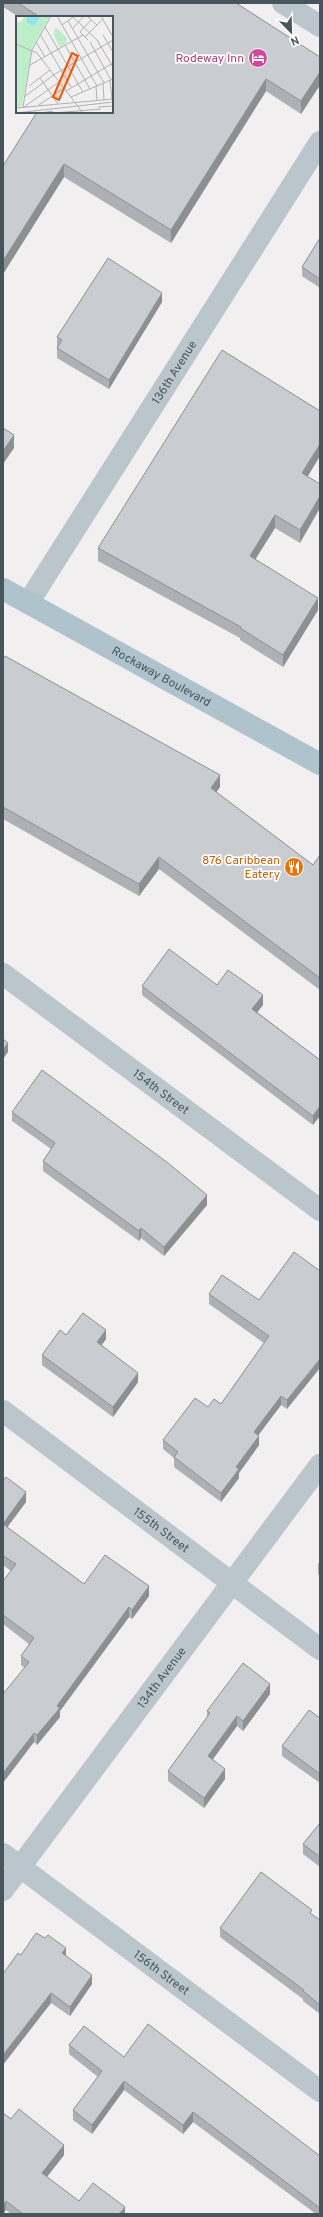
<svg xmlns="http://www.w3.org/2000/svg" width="323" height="2217" font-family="Overpass,sans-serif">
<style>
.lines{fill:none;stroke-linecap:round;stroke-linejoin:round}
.minor{stroke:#bbc6cc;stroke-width:22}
.primary{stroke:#afc3cd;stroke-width:22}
.wall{fill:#adb0b4}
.shaded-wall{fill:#8d9092}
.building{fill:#c9cdd1;stroke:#8d9092}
.labels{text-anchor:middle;stroke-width:3.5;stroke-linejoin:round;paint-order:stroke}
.hotel-label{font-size:12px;fill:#b23c85;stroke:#fff;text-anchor:end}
.street-label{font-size:12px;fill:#47565c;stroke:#fff}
.food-label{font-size:12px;fill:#c56008;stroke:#fff;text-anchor:end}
.inset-road{fill:none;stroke:#adb2b4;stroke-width:1}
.view{fill:#e8590c;fill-opacity:0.15;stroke:#e8590c;stroke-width:2}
.inset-edge{fill:none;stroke:#47565c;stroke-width:2}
</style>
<rect width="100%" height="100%" fill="#f1efef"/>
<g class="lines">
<g class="minor">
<polyline points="283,3 320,26"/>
<path id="s1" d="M28,603l292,-461"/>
<path id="s2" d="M3,974l317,236"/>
<path id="s3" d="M3,1411l317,238"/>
<path id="s4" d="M3,1854l317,237"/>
<path id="s5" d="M3,1890l317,-425"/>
</g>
<path class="primary" id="s6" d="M3,589l317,175"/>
</g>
<g class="wall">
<polygon points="3,3 236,3 320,57 320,85 301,114 266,91 171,243 64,177 3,274 3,166 112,17 19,17 3,7"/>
<polygon points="320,238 320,288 302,276 302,267"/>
<polygon points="162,302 109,389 57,358 57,348 58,347 57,346 57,337"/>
<polygon points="320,456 307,476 300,543 275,528 255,559 318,610 283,667 240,640 240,638 98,561 98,548"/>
<polygon points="3,659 220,787 216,792 313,865 320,855 320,990 159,869 139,896 3,819"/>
<polygon points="217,985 263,1005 257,1012 320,1060 313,1125 142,995 142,986"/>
<polygon points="12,1112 207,1205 164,1256 141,1238 139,1241 43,1171 43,1161 51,1149 12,1121"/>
<polygon points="294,1252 287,1409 281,1405 258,1435 259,1445 239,1473 239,1478 221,1502 174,1467 174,1458 163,1449 163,1440 208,1407 221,1404 264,1343 209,1304 209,1294 259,1300"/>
<polygon points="66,1335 106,1339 102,1345 138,1382 113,1417 42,1365 42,1355"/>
<polygon points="3,1481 26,1502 7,1527 84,1584 149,1596 132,1619 129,1617 60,1711 60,1717 37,1745 34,1742 25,1668 21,1665 21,1656 29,1644 3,1624 3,1581 11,1571 3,1565"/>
<polygon points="320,1562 320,1575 318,1574 318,1564"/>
<polygon points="270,1694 243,1731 237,1726 212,1760 225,1779 204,1808 168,1781 168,1771 207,1718 207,1711"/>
<polygon points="320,1718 320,1783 282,1756 282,1746"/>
<polygon points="320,1823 320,1867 303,1854 303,1844"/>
<polygon points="312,1915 320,1920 320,2014 303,2001 303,1999 220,1937 220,1928"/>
<polygon points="21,1955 66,1956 92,1984 70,2016 51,2003"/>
<polygon points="69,2045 124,2057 320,2156 320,2214 316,2214 193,2122 183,2134 124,2090 92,2134 73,2120 73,2110 98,2077 69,2054"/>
<polygon points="3,2113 64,2155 47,2177 79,2201 125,2214 11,2214 6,2210 4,2213 3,2213"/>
</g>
<g class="shaded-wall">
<polygon points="320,72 320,85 301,114 301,101"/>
<polygon points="266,79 266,91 171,243 171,230"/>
<polygon points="64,164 64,177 3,274 3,261"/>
<polygon points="162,293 162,302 109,389 109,380"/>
<polygon points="14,435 14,448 3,464 3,451"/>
<polygon points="320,444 320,456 302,486 302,473"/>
<polygon points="320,496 320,508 300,543 300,530"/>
<polygon points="275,515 275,528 250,568 250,556"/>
<polygon points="318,598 318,610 283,667 283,655"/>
<polygon points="220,775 220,787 211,800 211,788"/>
<polygon points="159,857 159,869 139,896 139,884"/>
<polygon points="263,995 263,1005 252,1019 252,1009"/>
<polygon points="8,1043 8,1052 3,1059 3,1050"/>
<polygon points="320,1106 320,1116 313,1125 313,1116"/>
<polygon points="207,1195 207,1205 164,1256 164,1247"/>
<polygon points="141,1228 141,1238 139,1241 139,1231"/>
<polygon points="106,1330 106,1339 97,1351 97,1342"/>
<polygon points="320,1359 320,1368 287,1409 287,1400"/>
<polygon points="138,1373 138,1382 113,1417 113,1407"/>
<polygon points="281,1396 281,1405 254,1441 254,1432"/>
<polygon points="259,1436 259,1445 239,1473 239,1478 221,1502 221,1493 236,1467"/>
<polygon points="26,1492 26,1502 3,1533 3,1524"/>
<polygon points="149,1586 149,1596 132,1619 132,1610"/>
<polygon points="129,1607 129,1617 60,1711 60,1717 37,1745 37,1735 57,1706"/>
<polygon points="270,1684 270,1694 243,1731 243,1721"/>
<polygon points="237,1716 237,1726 208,1766 208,1756"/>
<polygon points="34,1733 34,1742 3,1783 3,1773"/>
<polygon points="225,1769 225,1779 204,1808 204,1798"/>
<polygon points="66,1948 66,1957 62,1953"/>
<polygon points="92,1975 92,1984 70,2016 70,2007"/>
<polygon points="51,1993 51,2003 3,2065 3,2055"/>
<polygon points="124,2081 124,2090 92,2134 92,2125"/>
<polygon points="193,2112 193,2122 183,2134 183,2125"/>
<polygon points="64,2145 64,2155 42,2183 42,2173"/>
<polygon points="6,2201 6,2210 4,2213 4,2204"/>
<polygon points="125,2207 125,2214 119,2214"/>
</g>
<g class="building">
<polygon points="18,3 236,3 320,57 320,72 301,101 266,79 171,230 64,164 3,261 3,166 37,112 112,112 112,17 40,17"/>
<polygon points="320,238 320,279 302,267"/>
<polygon points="108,258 162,293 109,380 57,348 62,340 57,337"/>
<polygon points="222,350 320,411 320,444 302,473 320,484 320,496 300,530 275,515 250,556 318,598 283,655 240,628 241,627 98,548"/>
<polygon points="3,428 14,435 3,451"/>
<polygon points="5,656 220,775 211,788 313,865 320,855 320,978 159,857 139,884 3,807 3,659"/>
<polygon points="169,949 217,985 228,970 263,995 252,1009 320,1060 320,1106 313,1116 142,986"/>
<polygon points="3,1039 8,1043 3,1050"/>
<polygon points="42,1070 168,1163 207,1195 164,1247 141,1228 139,1231 43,1161 55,1143 12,1112"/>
<polygon points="294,1252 320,1271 320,1359 287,1400 281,1396 254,1432 259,1436 236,1467 239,1469 221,1493 174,1457 178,1452 163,1440 195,1398 208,1407 214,1399 221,1404 269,1336 209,1294 222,1275 259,1300"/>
<polygon points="83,1313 106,1330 97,1342 138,1373 113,1407 42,1355 60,1330 66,1335"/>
<polygon points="6,1477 26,1492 3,1524 3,1481"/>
<polygon points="3,1524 84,1584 105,1555 149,1586 132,1610 129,1607 57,1706 60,1708 37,1735 34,1733 3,1773 3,1694 29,1662 21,1656 34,1638 3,1615 3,1581 16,1564 3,1556"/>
<polygon points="243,1663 270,1684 243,1721 237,1716 208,1756 225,1769 204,1798 168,1771 210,1713 207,1711"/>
<polygon points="309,1710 320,1718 320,1774 282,1746"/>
<polygon points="320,1823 320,1857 303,1844"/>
<polygon points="261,1872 312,1910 310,1913 320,1920 320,2005 303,1991 304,1990 220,1928"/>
<polygon points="36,1933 45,1938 48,1935 66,1948 62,1953 92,1975 70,2007 51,1993 3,2055 3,1974 18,1953 21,1955"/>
<polygon points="148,2024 320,2156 320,2208 193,2112 183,2125 124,2081 92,2125 73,2110 102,2071 69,2045 84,2026 124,2057"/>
<polygon points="19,2109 64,2145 42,2173 79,2201 93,2183 125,2207 119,2214 23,2214 6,2201 4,2204 3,2203 3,2113 11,2119"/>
</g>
<defs>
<symbol id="hotel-disc" viewBox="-11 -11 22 22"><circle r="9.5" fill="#d1479c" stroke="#fff"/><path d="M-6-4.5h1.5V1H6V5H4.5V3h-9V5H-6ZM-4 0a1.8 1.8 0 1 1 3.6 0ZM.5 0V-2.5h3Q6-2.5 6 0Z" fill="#fff"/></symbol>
<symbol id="restaurant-disc" viewBox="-11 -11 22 22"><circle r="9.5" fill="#e8710a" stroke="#fff"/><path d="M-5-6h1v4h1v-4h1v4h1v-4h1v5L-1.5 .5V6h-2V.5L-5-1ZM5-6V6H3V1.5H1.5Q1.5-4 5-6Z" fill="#fff"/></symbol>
</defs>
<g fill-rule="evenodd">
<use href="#hotel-disc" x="247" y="47" width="22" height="22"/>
<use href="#restaurant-disc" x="283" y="856" width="22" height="22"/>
</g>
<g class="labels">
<g class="hotel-label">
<text x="244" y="62">Rodeway Inn</text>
</g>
<g class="street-label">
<text dy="4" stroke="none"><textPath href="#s1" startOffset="273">136th Avenue</textPath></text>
<text dy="4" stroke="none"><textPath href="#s6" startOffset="181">Rockaway Boulevard</textPath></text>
<text dy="4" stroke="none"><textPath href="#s2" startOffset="197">154th Street</textPath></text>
<text dy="4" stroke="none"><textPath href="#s3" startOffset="198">155th Street</textPath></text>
<text dy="4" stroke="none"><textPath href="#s5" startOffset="265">134th Avenue</textPath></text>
<text dy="4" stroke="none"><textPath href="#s4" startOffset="198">156th Street</textPath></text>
</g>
<g class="food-label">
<text x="280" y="864">876 Caribbean<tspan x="280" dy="14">Eatery</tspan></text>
</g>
</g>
<g transform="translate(16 16)">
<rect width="97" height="97" fill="#f1efef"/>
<path d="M8,0h26l-18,32 -10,58 -6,1v-84l6,-2zM41,12l10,10 -1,5 -6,4 -7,-13 2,-2 -2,-2z" fill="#beeec9"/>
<path d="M11,0h14l-7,10 -7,-3z" fill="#8be7eb"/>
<path class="inset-road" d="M41,0l40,70M56,0l25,24 16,27M71,0l10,9M85,0l12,21M52,5l36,62M46,9l11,-8M29,11l38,65M57,12l11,-12M24,18l31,53M87,19l10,17M69,21l18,-18M72,24l-8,-8 11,-12M20,26l9,15M74,26l21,38M0,28l21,9 46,60M49,29l25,44M16,34l19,-34M14,49l53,-30M24,62l18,26M94,65l2,18M87,68l1,16M13,70l21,-16M80,70l1,14M50,75l47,-28M8,81l31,-23 58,-34M55,81l42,-18M23,89l25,-17M7,91l9,-57M8,91l35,-25M82,91l15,-1M0,92l97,-9M0,97l97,-11M25,97l12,-2M38,97l47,-4"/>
<path class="view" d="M56,37l6,3 -19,44 -6,-3z"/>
<rect width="97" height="97" class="inset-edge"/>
</g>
<rect width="323" height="2217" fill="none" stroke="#47565c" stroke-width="8"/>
<g transform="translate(291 32) rotate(157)" stroke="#ffffff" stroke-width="3" paint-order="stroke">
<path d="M0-3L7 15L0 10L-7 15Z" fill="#47565c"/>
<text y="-6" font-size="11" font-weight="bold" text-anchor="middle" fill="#47565c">N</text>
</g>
</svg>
